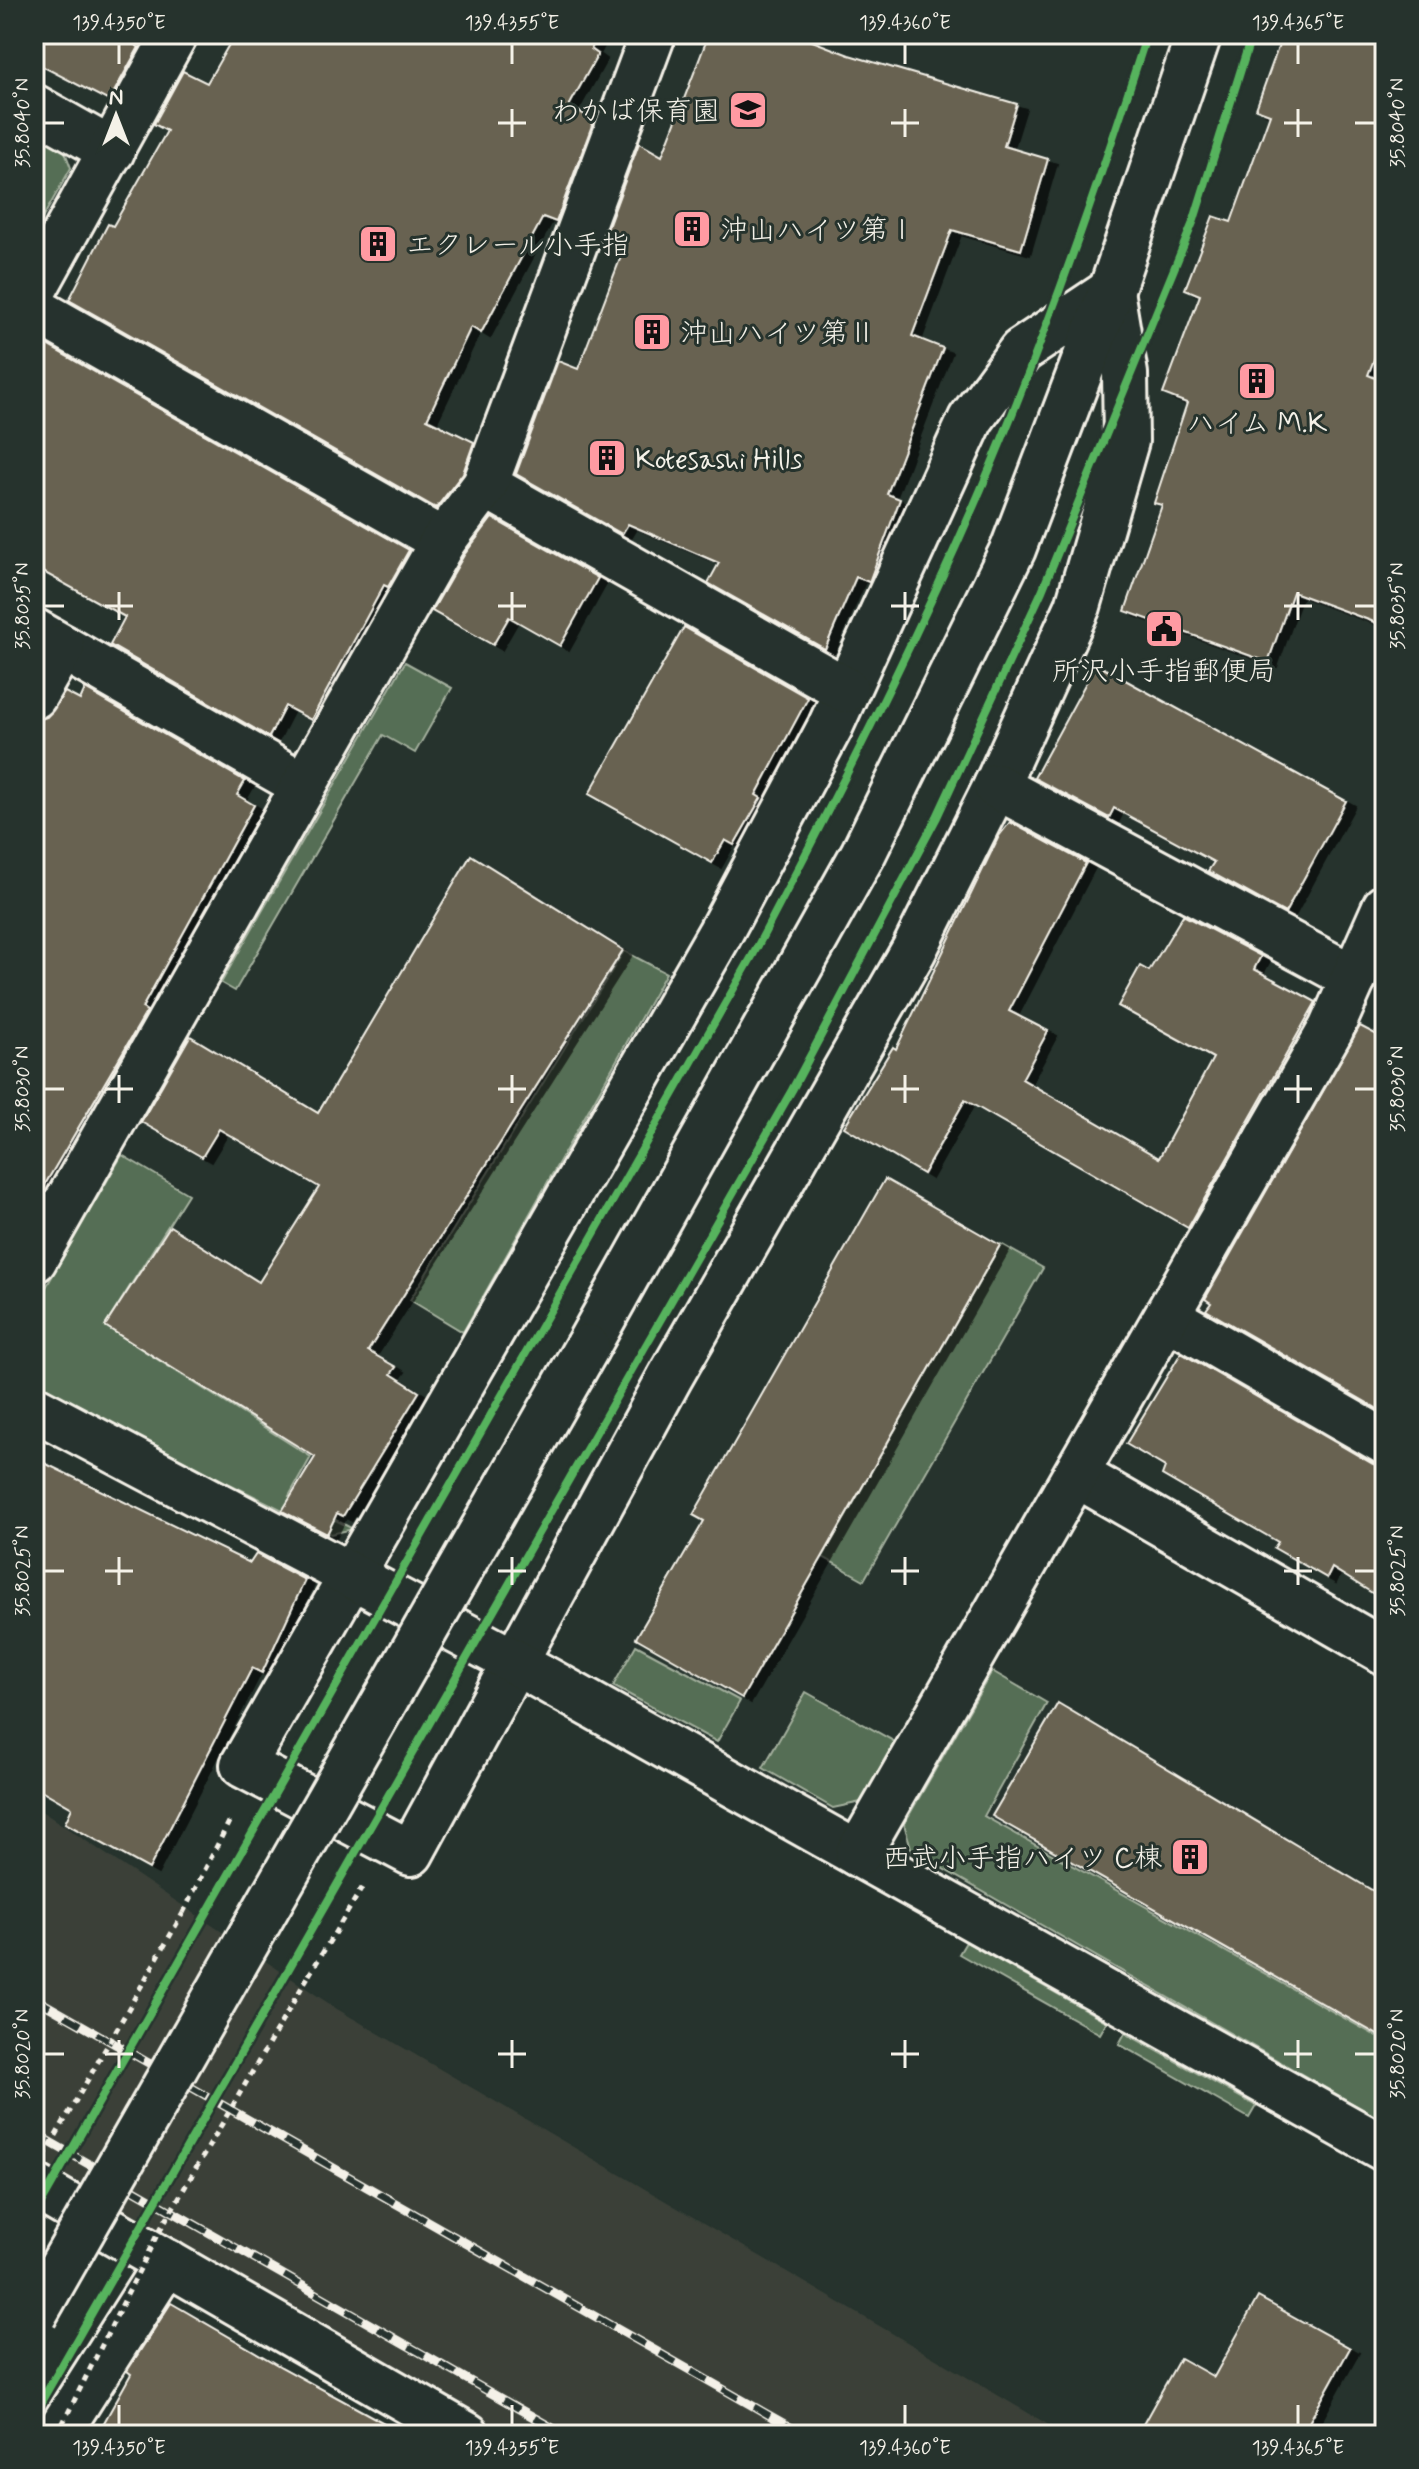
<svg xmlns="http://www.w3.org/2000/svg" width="1419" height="2469" font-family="Mynerve,'Klee One',sans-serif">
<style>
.built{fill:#3a4138}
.green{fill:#556e54;stroke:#a4b09e;stroke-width:2}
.building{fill:#686251;stroke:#f4f1e8;stroke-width:2;filter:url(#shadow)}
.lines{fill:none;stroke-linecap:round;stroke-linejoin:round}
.minor-casing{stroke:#f4f1e8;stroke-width:50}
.path{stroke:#f4f1e8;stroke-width:5;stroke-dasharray:6 6;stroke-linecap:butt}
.minor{stroke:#26332d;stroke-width:44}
.rail-casing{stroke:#f4f1e8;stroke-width:9}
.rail{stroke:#26332d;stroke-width:6;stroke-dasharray:18;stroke-linecap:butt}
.minor-bridge-casing{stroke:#f4f1e8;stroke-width:50;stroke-linecap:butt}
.path-bridge{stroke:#f4f1e8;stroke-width:5;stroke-dasharray:6 6;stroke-linecap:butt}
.minor-bridge{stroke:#26332d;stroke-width:44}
.cycleway-casing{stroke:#26332d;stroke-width:13}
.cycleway{stroke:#56b35d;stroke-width:8}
.ticks{fill:none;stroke:#f4f1e8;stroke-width:3}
.labels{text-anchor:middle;stroke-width:6;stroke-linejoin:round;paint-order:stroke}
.poi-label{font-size:28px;fill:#f4f1e8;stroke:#26332d;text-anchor:start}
.neatline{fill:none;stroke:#f4f1e8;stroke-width:3}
.ticks-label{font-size:20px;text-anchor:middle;fill:#f4f1e8}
</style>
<defs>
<filter id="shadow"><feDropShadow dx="9" dy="5" stdDeviation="0" flood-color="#0009"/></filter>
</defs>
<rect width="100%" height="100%" fill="#26332d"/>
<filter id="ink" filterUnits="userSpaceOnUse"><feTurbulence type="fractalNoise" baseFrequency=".0125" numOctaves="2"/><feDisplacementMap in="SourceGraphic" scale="16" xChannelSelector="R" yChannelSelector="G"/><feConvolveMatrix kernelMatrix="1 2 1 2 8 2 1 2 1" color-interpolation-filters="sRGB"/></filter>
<g filter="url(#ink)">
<polygon class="built" points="34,1806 337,2009 1066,2435 495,2435 34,2171"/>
<g class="green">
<polygon points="34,126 61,141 71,168 34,233"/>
<polygon points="405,662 452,688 415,753 383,735 235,991 221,983"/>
<polygon points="624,951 666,973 463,1332 410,1300"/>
<polygon points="122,1155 188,1194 105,1326 311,1457 289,1496 353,1529 331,1534 34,1387 34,1308"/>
<polygon points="1001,1244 1043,1268 864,1580 823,1557"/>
<polygon points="636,1645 740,1701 717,1742 613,1686"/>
<polygon points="992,1671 1047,1703 984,1816 1385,2041 1385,2122 912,1851 904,1824"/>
<polygon points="806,1692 895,1742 861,1802 833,1808 763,1768"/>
<polygon points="966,1942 1107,2022 1100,2034 959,1954"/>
<polygon points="1125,2033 1256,2106 1249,2118 1119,2044"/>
</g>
<g class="building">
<polygon points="34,34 115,34 139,47 109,101 34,62"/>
<polygon points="235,34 599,34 591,49 598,54 569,106 594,120 556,222 543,217 481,333 471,327 427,419 474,442 463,473 436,508 69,300 108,224 113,226 167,131 154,124 183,71 207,83"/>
<polygon points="709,34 794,34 849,55 1017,104 1004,146 1048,159 1021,250 952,230 912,336 943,348 887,494 900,499 869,582 856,577 825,649 708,583 719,563 628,524 622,534 516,474 558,361 578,369 625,246 604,238 639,143 662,156"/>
<polygon points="1283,34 1352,34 1385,46 1385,331 1368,375 1385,382 1385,626 1293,592 1268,662 1125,611 1162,505 1154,503 1187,403 1163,394 1200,295 1185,289 1213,216 1231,222 1270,114 1256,109"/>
<polygon points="45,344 409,550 388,587 384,585 311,720 285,706 269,737 110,645 125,617 34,567 34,363"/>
<polygon points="492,518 598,578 560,646 509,617 493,645 432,611 464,555"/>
<polygon points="684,627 808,698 756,795 761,798 734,845 725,840 712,863 589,794"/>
<polygon points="1096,664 1346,801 1285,913 1208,871 1214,862 1114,808 1109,818 1034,778"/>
<polygon points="85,689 245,781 237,795 254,805 142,1008 147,1011 34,1203 34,721 47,717 65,692 80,700"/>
<polygon points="1010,822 1086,863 1009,1011 1048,1031 1022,1079 1159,1158 1213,1058 1118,1006 1140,966 1149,971 1183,915 1261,956 1254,969 1316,1002 1188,1228 965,1100 923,1174 844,1127 893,1047 896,1049 999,836"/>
<polygon points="471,855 623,950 368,1351 396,1367 391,1374 419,1392 343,1516 337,1513 327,1534 282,1511 315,1457 105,1326 170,1226 259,1282 319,1187 219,1129 202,1157 141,1122 190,1036 318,1113"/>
<polygon points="1360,1026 1385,1039 1385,1413 1206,1310 1211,1303 1205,1299"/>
<polygon points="885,1179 1000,1245 742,1698 636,1638 704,1521 693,1515"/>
<polygon points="1181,1353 1373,1464 1385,1467 1385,1601 1332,1568 1327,1578 1274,1548 1278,1542 1162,1475 1165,1467 1126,1444"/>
<polygon points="34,1458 250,1563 256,1554 305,1580 262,1673 252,1668 149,1869 65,1823 72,1808 34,1786"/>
<polygon points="1058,1703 1385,1898 1385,2039 992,1816"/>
<polygon points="1258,2297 1350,2348 1302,2435 1137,2435 1180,2358 1214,2377"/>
<polygon points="171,2303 281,2367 406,2435 97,2435 131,2374 127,2371"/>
</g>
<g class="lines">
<defs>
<g id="minor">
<polyline points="34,107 112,151"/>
<polyline points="34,290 175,34"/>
<polygon points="1111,291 1125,374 1126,441 1078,606 996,786 914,950 670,1377 411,1853 243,1765 719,935 830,727 971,419 1021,351"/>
<polyline points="34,309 443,541"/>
<polyline points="485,485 846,690"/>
<polyline points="34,631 303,785"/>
<polyline points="34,696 62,647"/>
<polyline points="996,786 1354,978"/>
<polyline points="34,1260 443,541 485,485 653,34"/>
<polyline points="1168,1317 1385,1442"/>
<polyline points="587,1347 863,854 1013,549 1111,291 1199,34"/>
<polyline points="34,1408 513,1661 1385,2149"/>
<polyline points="1077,1475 1385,1652"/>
<polyline points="858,1854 1331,1029 1385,907"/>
<polyline points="34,2186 467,2435"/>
<polyline points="57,2435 167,2262"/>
</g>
</defs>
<use href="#minor" class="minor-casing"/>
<g class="path">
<polyline points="183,1913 231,1818"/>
<polyline points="309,1975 362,1888"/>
</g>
<use href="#minor" class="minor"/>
<defs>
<g id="rail">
<polyline points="34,1998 804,2435"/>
<polyline points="34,2133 565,2435"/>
</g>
</defs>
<use href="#rail" class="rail-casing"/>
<use href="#rail" class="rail"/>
<defs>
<polyline id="minor-bridge" points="34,2315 587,1347"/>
</defs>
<use href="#minor-bridge" class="minor-bridge-casing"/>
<g class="path-bridge">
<polyline points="38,2167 183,1913"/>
<polyline points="57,2435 157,2235 309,1975"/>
</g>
<use href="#minor-bridge" class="minor-bridge"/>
<defs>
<g id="cycleway">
<path d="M34,2216l720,-1263c93,-177 185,-356 259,-541 50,-125 93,-250 134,-378"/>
<polyline points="34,2414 792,1090 937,817 1042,591 1194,220 1252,34"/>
</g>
</defs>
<use href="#cycleway" class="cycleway-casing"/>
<use href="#cycleway" class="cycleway"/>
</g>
</g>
<path class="ticks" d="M119,44v20M512,44v20M905,44v20M1298,44v20M512,109v28M905,109v28M1298,109v28M44,123h20M498,123h28M891,123h28M1284,123h28M1355,123h20M119,592v28M512,592v28M905,592v28M1298,592v28M44,606h20M105,606h28M498,606h28M891,606h28M1284,606h28M1355,606h20M119,1075v28M512,1075v28M905,1075v28M1298,1075v28M44,1089h20M105,1089h28M498,1089h28M891,1089h28M1284,1089h28M1355,1089h20M119,1557v28M512,1557v28M905,1557v28M1298,1557v28M44,1571h20M105,1571h28M498,1571h28M891,1571h28M1284,1571h28M1355,1571h20M119,2040v28M512,2040v28M905,2040v28M1298,2040v28M44,2054h20M105,2054h28M498,2054h28M891,2054h28M1284,2054h28M1355,2054h20M119,2405v20M512,2405v20M905,2405v20M1298,2405v20"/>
<defs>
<symbol id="school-square" viewBox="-11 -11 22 22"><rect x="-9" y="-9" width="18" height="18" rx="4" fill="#ff9aa2" stroke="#26332d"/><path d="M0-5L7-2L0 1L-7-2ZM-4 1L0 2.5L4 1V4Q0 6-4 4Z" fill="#111"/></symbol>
<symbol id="building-square" viewBox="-11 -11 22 22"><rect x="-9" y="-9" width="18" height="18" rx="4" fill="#ff9aa2" stroke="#26332d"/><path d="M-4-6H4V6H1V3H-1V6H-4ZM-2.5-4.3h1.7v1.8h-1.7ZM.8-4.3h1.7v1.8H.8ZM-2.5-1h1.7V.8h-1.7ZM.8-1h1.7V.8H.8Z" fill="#111"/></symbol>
<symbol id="civic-square" viewBox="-11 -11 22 22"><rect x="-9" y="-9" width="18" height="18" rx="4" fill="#ff9aa2" stroke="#26332d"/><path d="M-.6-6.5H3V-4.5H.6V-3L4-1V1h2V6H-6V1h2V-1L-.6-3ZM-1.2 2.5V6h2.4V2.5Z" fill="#111"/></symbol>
</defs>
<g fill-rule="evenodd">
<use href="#school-square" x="726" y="88" width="44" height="44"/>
<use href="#building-square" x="670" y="207" width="44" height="44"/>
<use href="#building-square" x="356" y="222" width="44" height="44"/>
<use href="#building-square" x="630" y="310" width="44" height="44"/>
<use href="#building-square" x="1235" y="359" width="44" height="44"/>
<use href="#building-square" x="585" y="436" width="44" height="44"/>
<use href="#civic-square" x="1142" y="607" width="44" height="44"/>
<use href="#building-square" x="1168" y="1835" width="44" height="44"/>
</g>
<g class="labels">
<g class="poi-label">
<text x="720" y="120" text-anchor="end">わかば保育園</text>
<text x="720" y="239">沖山ハイツ第Ⅰ</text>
<text x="406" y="254">エクレール小手指</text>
<text x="680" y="342">沖山ハイツ第Ⅱ</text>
<text x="1257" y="432" text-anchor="middle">ハイム M.K</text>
<text x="635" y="468">Kotesashi Hills</text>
<text x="1164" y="680" text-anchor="middle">所沢小手指郵便局</text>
<text x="1162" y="1867" text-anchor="end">西武小手指ハイツ C棟</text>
</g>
</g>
<rect width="1419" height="2469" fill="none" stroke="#26332d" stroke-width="88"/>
<g transform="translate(116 116)" stroke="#26332d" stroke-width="6" paint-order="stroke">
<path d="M0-6L14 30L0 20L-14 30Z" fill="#f4f1e8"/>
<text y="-12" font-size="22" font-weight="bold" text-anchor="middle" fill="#f4f1e8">N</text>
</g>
<rect x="44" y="44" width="1331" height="2381" class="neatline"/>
<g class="ticks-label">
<text x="119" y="29">139.4350°E</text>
<text x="512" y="29">139.4355°E</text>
<text x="905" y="29">139.4360°E</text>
<text x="1298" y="29">139.4365°E</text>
<text transform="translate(22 123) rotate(-90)" y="7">35.8040°N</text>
<text transform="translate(1397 123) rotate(-90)" y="7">35.8040°N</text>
<text transform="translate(22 606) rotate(-90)" y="7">35.8035°N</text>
<text transform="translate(1397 606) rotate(-90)" y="7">35.8035°N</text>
<text transform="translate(22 1089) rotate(-90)" y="7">35.8030°N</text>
<text transform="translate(1397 1089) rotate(-90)" y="7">35.8030°N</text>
<text transform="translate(22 1571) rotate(-90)" y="7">35.8025°N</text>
<text transform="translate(1397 1571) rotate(-90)" y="7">35.8025°N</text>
<text transform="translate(22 2054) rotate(-90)" y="7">35.8020°N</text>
<text transform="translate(1397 2054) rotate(-90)" y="7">35.8020°N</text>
<text x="119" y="2454">139.4350°E</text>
<text x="512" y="2454">139.4355°E</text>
<text x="905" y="2454">139.4360°E</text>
<text x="1298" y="2454">139.4365°E</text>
</g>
</svg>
